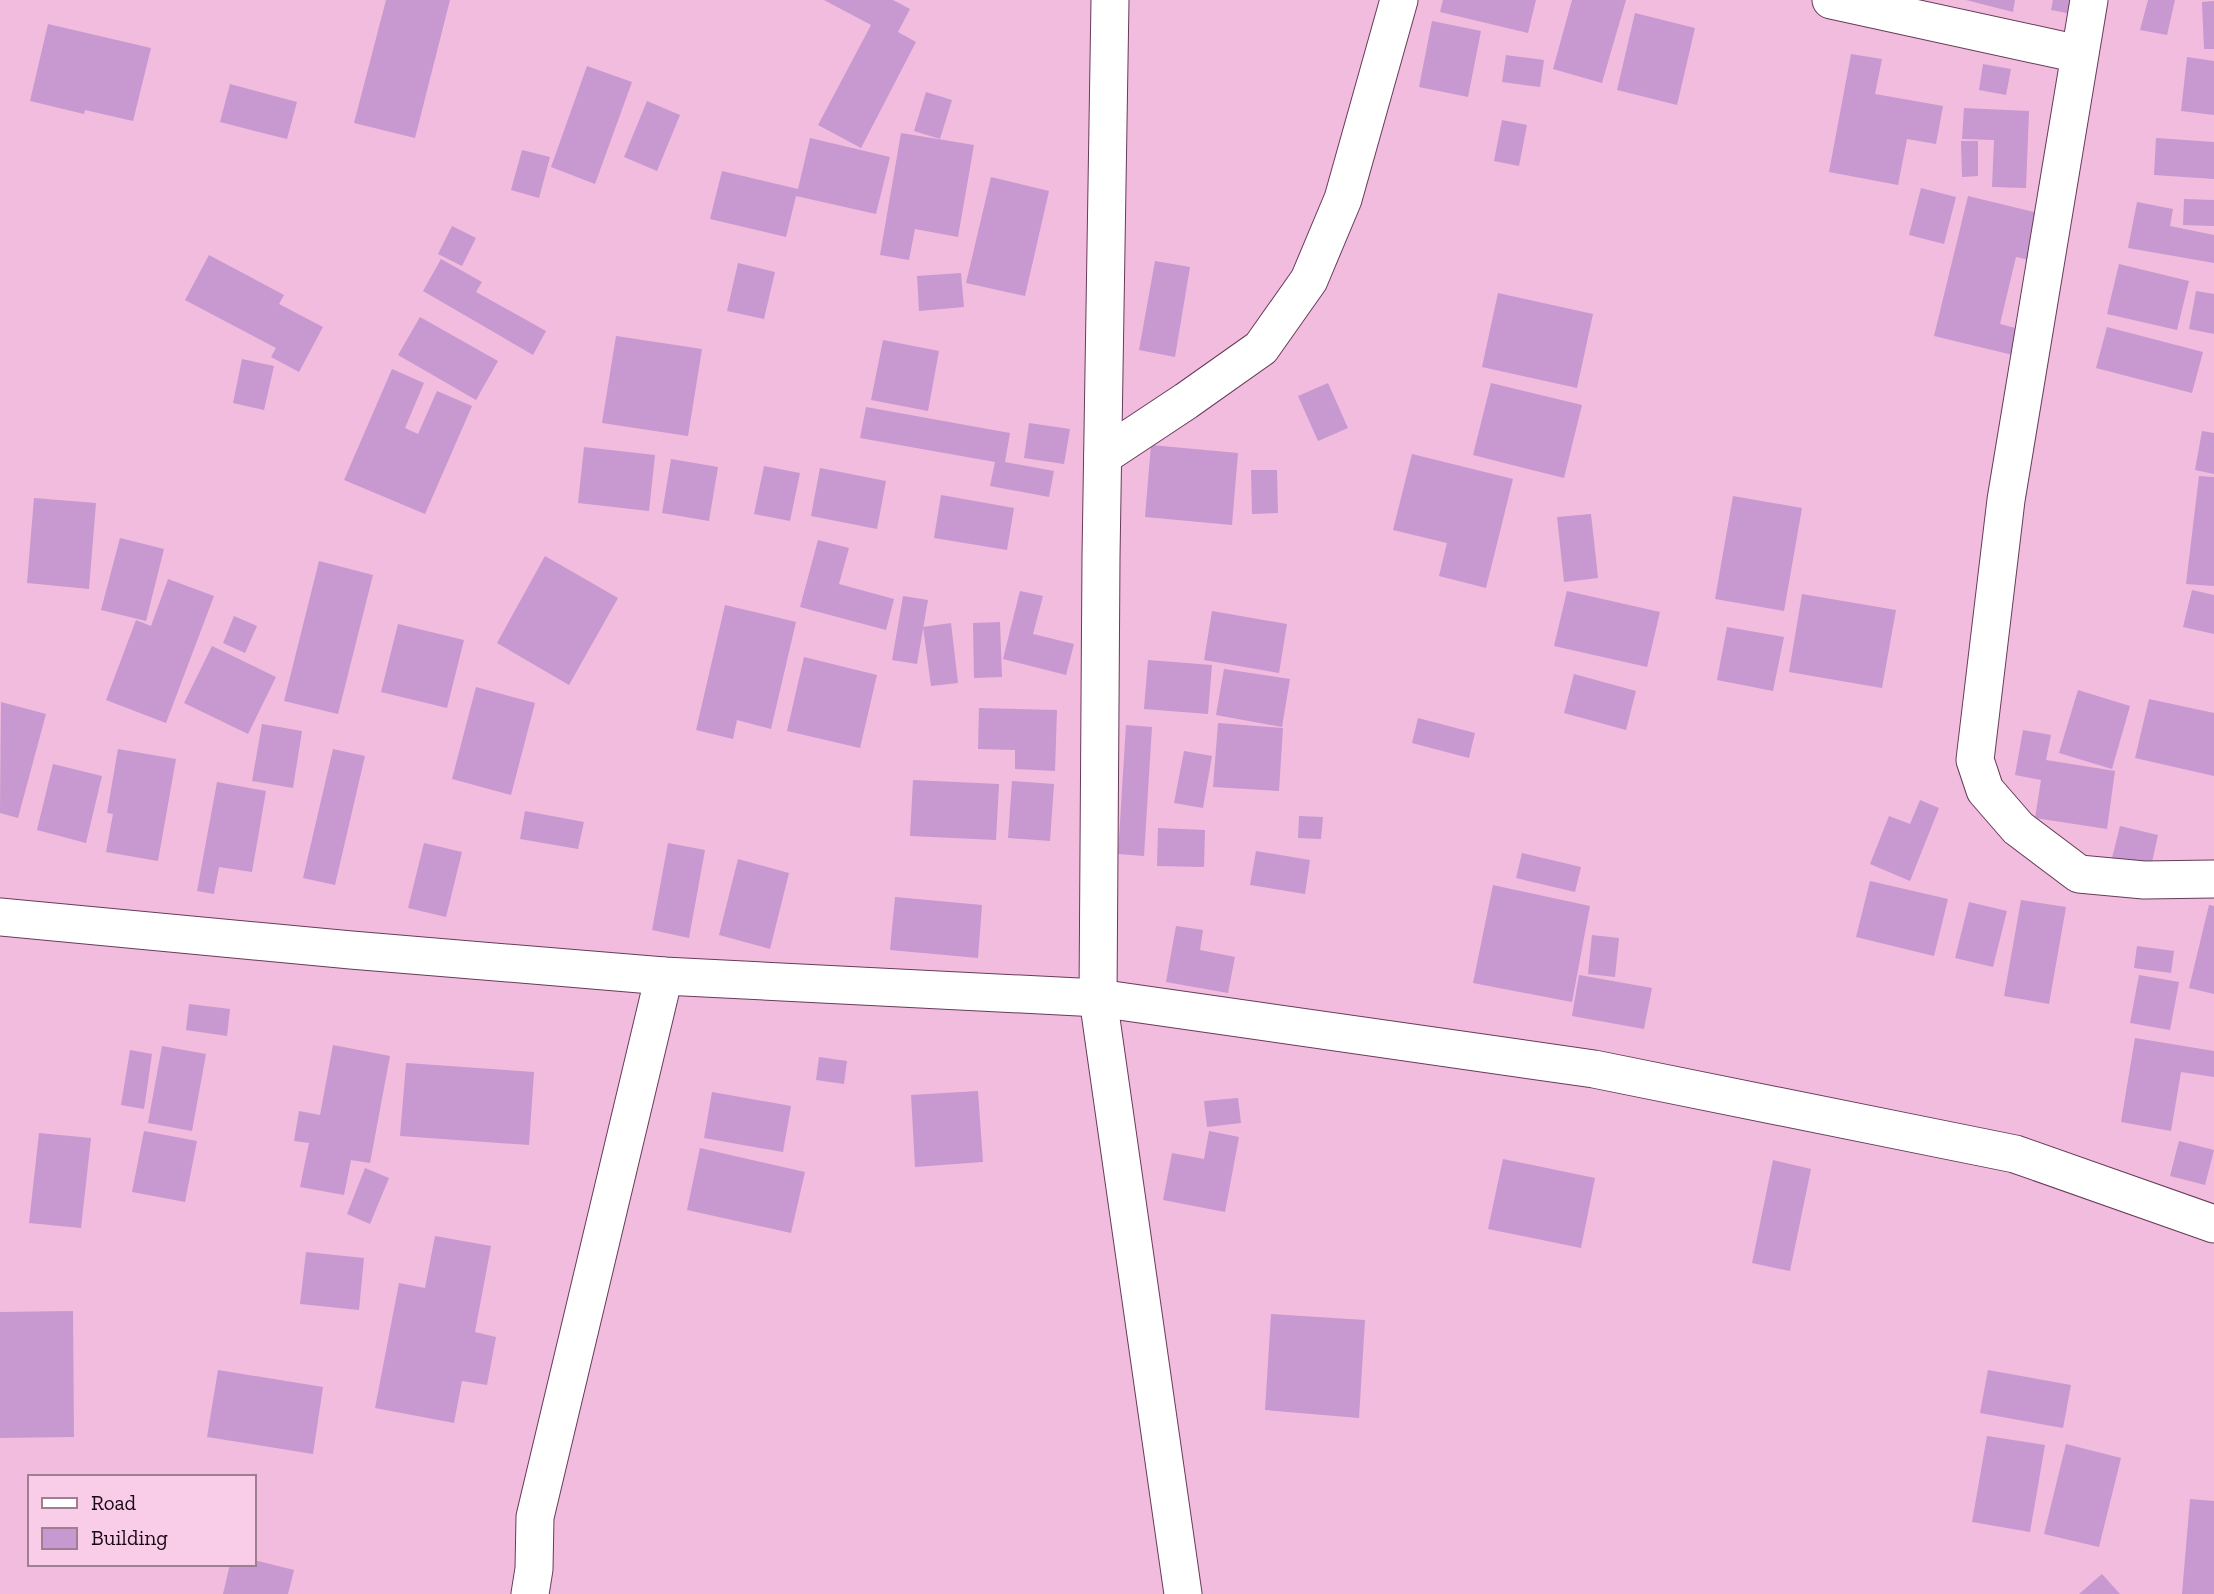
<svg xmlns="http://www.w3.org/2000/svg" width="2214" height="1594" font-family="'Zilla Slab',serif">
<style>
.building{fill:#c799d0}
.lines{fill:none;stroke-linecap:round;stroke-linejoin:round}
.street-casing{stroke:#673b59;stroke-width:39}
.street{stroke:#fff;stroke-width:37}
</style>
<rect width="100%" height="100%" fill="#f2bcde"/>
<g class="building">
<polygon points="386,0 450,0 415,138 354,123"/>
<polygon points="824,0 893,0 910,9 898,32 916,42 861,148 818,125 871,25"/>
<polygon points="1443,0 1536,0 1528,33 1440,12"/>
<polygon points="1572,0 1626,0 1602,83 1553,69"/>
<polygon points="1966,0 2015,0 2013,12"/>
<polygon points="2053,0 2095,0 2092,18 2051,10"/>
<polygon points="2148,0 2175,0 2167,35 2140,30"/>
<polygon points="2214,1 2214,49 2204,49 2202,2"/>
<polygon points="1635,13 1695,28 1677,105 1617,90"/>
<polygon points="1432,21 1481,31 1468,97 1419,87"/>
<polygon points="48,24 151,48 133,121 85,110 84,114 30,101"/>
<polygon points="1851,54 1882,59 1875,94 1943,106 1936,144 1907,139 1898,185 1829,172"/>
<polygon points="1506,55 1544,60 1540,87 1502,82"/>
<polygon points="2187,57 2214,61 2214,115 2181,111"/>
<polygon points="1983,64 2011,69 2006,95 1979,90"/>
<polygon points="587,66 632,82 595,184 551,167"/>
<polygon points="230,84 297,102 287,139 220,122"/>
<polygon points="926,92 952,100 940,139 914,131"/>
<polygon points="647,101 680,115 657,171 624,157"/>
<polygon points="1964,108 2029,111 2026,188 1992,187 1994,140 1962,139"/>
<polygon points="1502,120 1527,125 1519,166 1494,161"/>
<polygon points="901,133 974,145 958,237 915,229 909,260 880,255"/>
<polygon points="810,138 890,157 876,214 796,196 786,237 710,219 722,171 798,189"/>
<polygon points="2156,138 2214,142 2214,179 2154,175"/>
<polygon points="1961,141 1978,141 1978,176 1962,177"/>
<polygon points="522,150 550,157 539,198 511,190"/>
<polygon points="991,177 1049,191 1025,296 966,283"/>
<polygon points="1921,188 1956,197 1944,244 1909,235"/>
<polygon points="1968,196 2042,214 2030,260 2016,257 2000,324 2027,331 2021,357 1934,336"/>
<polygon points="2184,199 2214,200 2214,226 2183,225"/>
<polygon points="2137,202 2173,209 2170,226 2214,235 2214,263 2128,248"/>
<polygon points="452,226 476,238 462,266 438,254"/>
<polygon points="209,255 284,295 279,304 323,327 299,372 271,357 276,348 185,300"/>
<polygon points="441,259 482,282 476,292 546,331 533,355 423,291"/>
<polygon points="1155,261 1190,267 1175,357 1139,350"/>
<polygon points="738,263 775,272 764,319 727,311"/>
<polygon points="2119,264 2189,281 2177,330 2107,314"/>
<polygon points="961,273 964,307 919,311 917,276"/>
<polygon points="2196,291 2214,294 2214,334 2189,329"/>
<polygon points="1498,293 1593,314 1577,388 1482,367"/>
<polygon points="420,317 498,361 476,400 398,355"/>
<polygon points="2107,327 2203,352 2192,393 2096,368"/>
<polygon points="616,336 702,349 688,436 602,423"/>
<polygon points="883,340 939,351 928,411 871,400"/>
<polygon points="242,359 274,366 264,410 233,403"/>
<polygon points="392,369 424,383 405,428 418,434 437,391 472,406 425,514 344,480"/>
<polygon points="1328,383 1348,428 1318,441 1298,396"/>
<polygon points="1491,383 1582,405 1564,478 1473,455"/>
<polygon points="866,407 1010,433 1005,462 1054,471 1049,497 990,486 995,462 860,438"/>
<polygon points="1029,423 1070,429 1064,464 1024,458"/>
<polygon points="2202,431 2214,433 2214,474 2195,470"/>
<polygon points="1151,445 1238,453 1232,525 1145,517"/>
<polygon points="584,447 655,455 649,511 578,503"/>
<polygon points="1412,454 1513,479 1486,588 1439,576 1447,543 1393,530"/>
<polygon points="671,459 718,467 709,521 662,513"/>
<polygon points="764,466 800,473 790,521 754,514"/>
<polygon points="820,468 886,481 877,529 811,516"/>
<polygon points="1251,470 1277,470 1278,513 1252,514"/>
<polygon points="2199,476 2214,477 2214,586 2186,584"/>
<polygon points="941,495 1014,508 1007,550 934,538"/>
<polygon points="1733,496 1802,508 1784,611 1715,599"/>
<polygon points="34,498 96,503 89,589 27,583"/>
<polygon points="1591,514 1598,578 1564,582 1557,517"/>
<polygon points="120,538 164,549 146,621 101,610"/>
<polygon points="818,540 849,548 839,584 894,599 886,630 800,607"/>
<polygon points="545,556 618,598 569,685 497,643"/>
<polygon points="319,561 373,575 338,714 284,701"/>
<polygon points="168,579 214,596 166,723 106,700 136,620 151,626"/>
<polygon points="2192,590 2214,595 2214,634 2183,627"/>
<polygon points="1020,591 1043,596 1033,634 1074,644 1066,675 1003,659"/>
<polygon points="1567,591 1660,612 1647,667 1554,646"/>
<polygon points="1802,594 1896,610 1882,688 1789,672"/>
<polygon points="903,596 928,600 917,664 892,660"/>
<polygon points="725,605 796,622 771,729 737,720 733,739 696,730"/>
<polygon points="1212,611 1287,624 1279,673 1204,660"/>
<polygon points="234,616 257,626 245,653 223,643"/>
<polygon points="1000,622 1002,677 974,678 973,623"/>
<polygon points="951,623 958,683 931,686 923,627"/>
<polygon points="398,624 464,640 447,708 381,692"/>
<polygon points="1727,627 1784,637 1773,691 1717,680"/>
<polygon points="212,646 276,677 248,734 184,703"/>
<polygon points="804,657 877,675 860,748 787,731"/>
<polygon points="1148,660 1212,665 1208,714 1144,709"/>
<polygon points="1224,669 1290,679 1282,727 1216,715"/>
<polygon points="1574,674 1636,691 1626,730 1564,713"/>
<polygon points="476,687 535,703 511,795 452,779"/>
<polygon points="2078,690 2130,706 2112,769 2059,753"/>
<polygon points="2149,699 2214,713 2214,776 2135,758"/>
<polygon points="1,702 46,714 18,818 0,813"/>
<polygon points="979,708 1057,710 1055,771 1015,769 1015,750 978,749"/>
<polygon points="1418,718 1475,733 1469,758 1412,743"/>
<polygon points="1218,723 1283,728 1279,791 1213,787"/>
<polygon points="262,724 302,731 293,788 252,781"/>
<polygon points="1126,725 1152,727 1144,856 1118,854"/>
<polygon points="2023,730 2051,735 2046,760 2115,771 2107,829 2035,818 2041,780 2015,775"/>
<polygon points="118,749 176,759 158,861 106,852 113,814 107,813"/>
<polygon points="333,749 365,756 335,885 303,878"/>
<polygon points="1184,751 1212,756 1203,808 1174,803"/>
<polygon points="53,764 102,776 86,843 37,830"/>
<polygon points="913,780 999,784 996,840 910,836"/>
<polygon points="1012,781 1054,784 1050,841 1008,838"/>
<polygon points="217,782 266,791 252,872 219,867 214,894 197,891"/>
<polygon points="1920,800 1939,808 1910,881 1870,864 1889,816 1910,824"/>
<polygon points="525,811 584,822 578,849 520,839"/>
<polygon points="1299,816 1323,817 1321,839 1298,838"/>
<polygon points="2120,826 2158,835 2150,871 2111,862"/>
<polygon points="1158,828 1205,830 1204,867 1157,866"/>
<polygon points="424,843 462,852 446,917 408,908"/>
<polygon points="668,843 705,850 689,938 652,930"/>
<polygon points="1256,851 1310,860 1305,894 1250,885"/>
<polygon points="1522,853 1581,867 1575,892 1516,878"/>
<polygon points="738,859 789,873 770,949 719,935"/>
<polygon points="1870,881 1948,899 1934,956 1856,937"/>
<polygon points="1493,885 1590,906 1572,1002 1473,983"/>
<polygon points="895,897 982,905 978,958 890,950"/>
<polygon points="2021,900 2066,907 2049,1004 2004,996"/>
<polygon points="1969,902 2007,911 1993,967 1955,958"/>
<polygon points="2209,905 2214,906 2214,994 2189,988"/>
<polygon points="1176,926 1203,930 1200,950 1235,957 1228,993 1166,982"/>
<polygon points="1592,935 1619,938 1615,977 1588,974"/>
<polygon points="2137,946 2174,951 2171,973 2134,968"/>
<polygon points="1579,975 1652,988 1644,1029 1572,1016"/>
<polygon points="2139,975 2179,982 2170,1030 2130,1023"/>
<polygon points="189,1004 230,1009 227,1036 186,1030"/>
<polygon points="2135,1038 2214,1051 2214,1077 2181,1072 2171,1131 2121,1122"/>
<polygon points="333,1045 390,1056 370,1163 351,1160 344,1195 300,1187 309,1143 294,1141 299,1111 320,1115"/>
<polygon points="162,1046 206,1054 192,1131 148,1123"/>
<polygon points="130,1050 152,1054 144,1109 121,1105"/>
<polygon points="819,1057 847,1061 844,1084 816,1080"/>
<polygon points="406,1063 534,1072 529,1145 400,1136"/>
<polygon points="978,1091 983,1162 915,1167 911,1095"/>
<polygon points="712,1092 791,1106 783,1152 704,1138"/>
<polygon points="1238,1098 1241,1123 1207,1127 1204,1101"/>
<polygon points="144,1131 197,1141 185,1202 132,1192"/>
<polygon points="1209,1131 1239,1137 1225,1212 1163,1200 1172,1153 1204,1159"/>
<polygon points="39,1133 91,1138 81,1228 29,1223"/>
<polygon points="2179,1141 2214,1150 2205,1185 2170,1176"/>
<polygon points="700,1148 805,1172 791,1233 687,1210"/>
<polygon points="1503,1159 1595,1178 1581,1248 1488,1229"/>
<polygon points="1773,1160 1811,1169 1790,1271 1752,1263"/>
<polygon points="365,1168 389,1178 370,1224 347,1214"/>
<polygon points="435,1236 491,1246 475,1332 496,1337 487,1385 462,1381 454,1423 375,1408 399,1283 425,1288"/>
<polygon points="306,1252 364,1258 359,1310 300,1304"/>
<polygon points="73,1311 74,1437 0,1438 0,1312"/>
<polygon points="1271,1314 1365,1320 1359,1418 1265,1410"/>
<polygon points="218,1370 323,1387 313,1454 207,1437"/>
<polygon points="1988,1370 2071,1385 2063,1428 1980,1413"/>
<polygon points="1987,1436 2045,1445 2030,1532 1972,1522"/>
<polygon points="2066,1444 2121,1458 2099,1547 2044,1534"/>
<polygon points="2190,1499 2214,1501 2214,1594 2182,1594"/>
<polygon points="254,1560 294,1570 288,1594 223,1594 230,1564 254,1564"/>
<polygon points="2102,1574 2120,1594 2079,1594"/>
</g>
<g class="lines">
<defs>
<g id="street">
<polyline points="1110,0 1101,557 1098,998 1183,1594"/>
<polyline points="1831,0 2079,54"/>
<polyline points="2089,0 2006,500 1975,760 1985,790 2018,828 2079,874 2144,880 2214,879"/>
<polyline points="1103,456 1186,401 1261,348 1309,280 1343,199 1399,0"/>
<polyline points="0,917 351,950 664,976 1098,998 1594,1069 2015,1154 2214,1224"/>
<polyline points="530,1594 534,1569 535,1517 664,976"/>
</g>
</defs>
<use href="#street" class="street-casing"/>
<use href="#street" class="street"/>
</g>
<rect x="28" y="1475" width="228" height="91" fill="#f9cde8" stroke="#9f7e93" stroke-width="2"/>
<rect x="42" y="1498" width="35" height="10" fill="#ffffff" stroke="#9f7e93" stroke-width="2"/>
<text x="91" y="1510" font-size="21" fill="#190713">Road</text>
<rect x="42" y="1528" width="35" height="21" fill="#c799d0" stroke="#9f7e93" stroke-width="2"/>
<text x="91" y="1545" font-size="21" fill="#190713">Building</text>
</svg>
